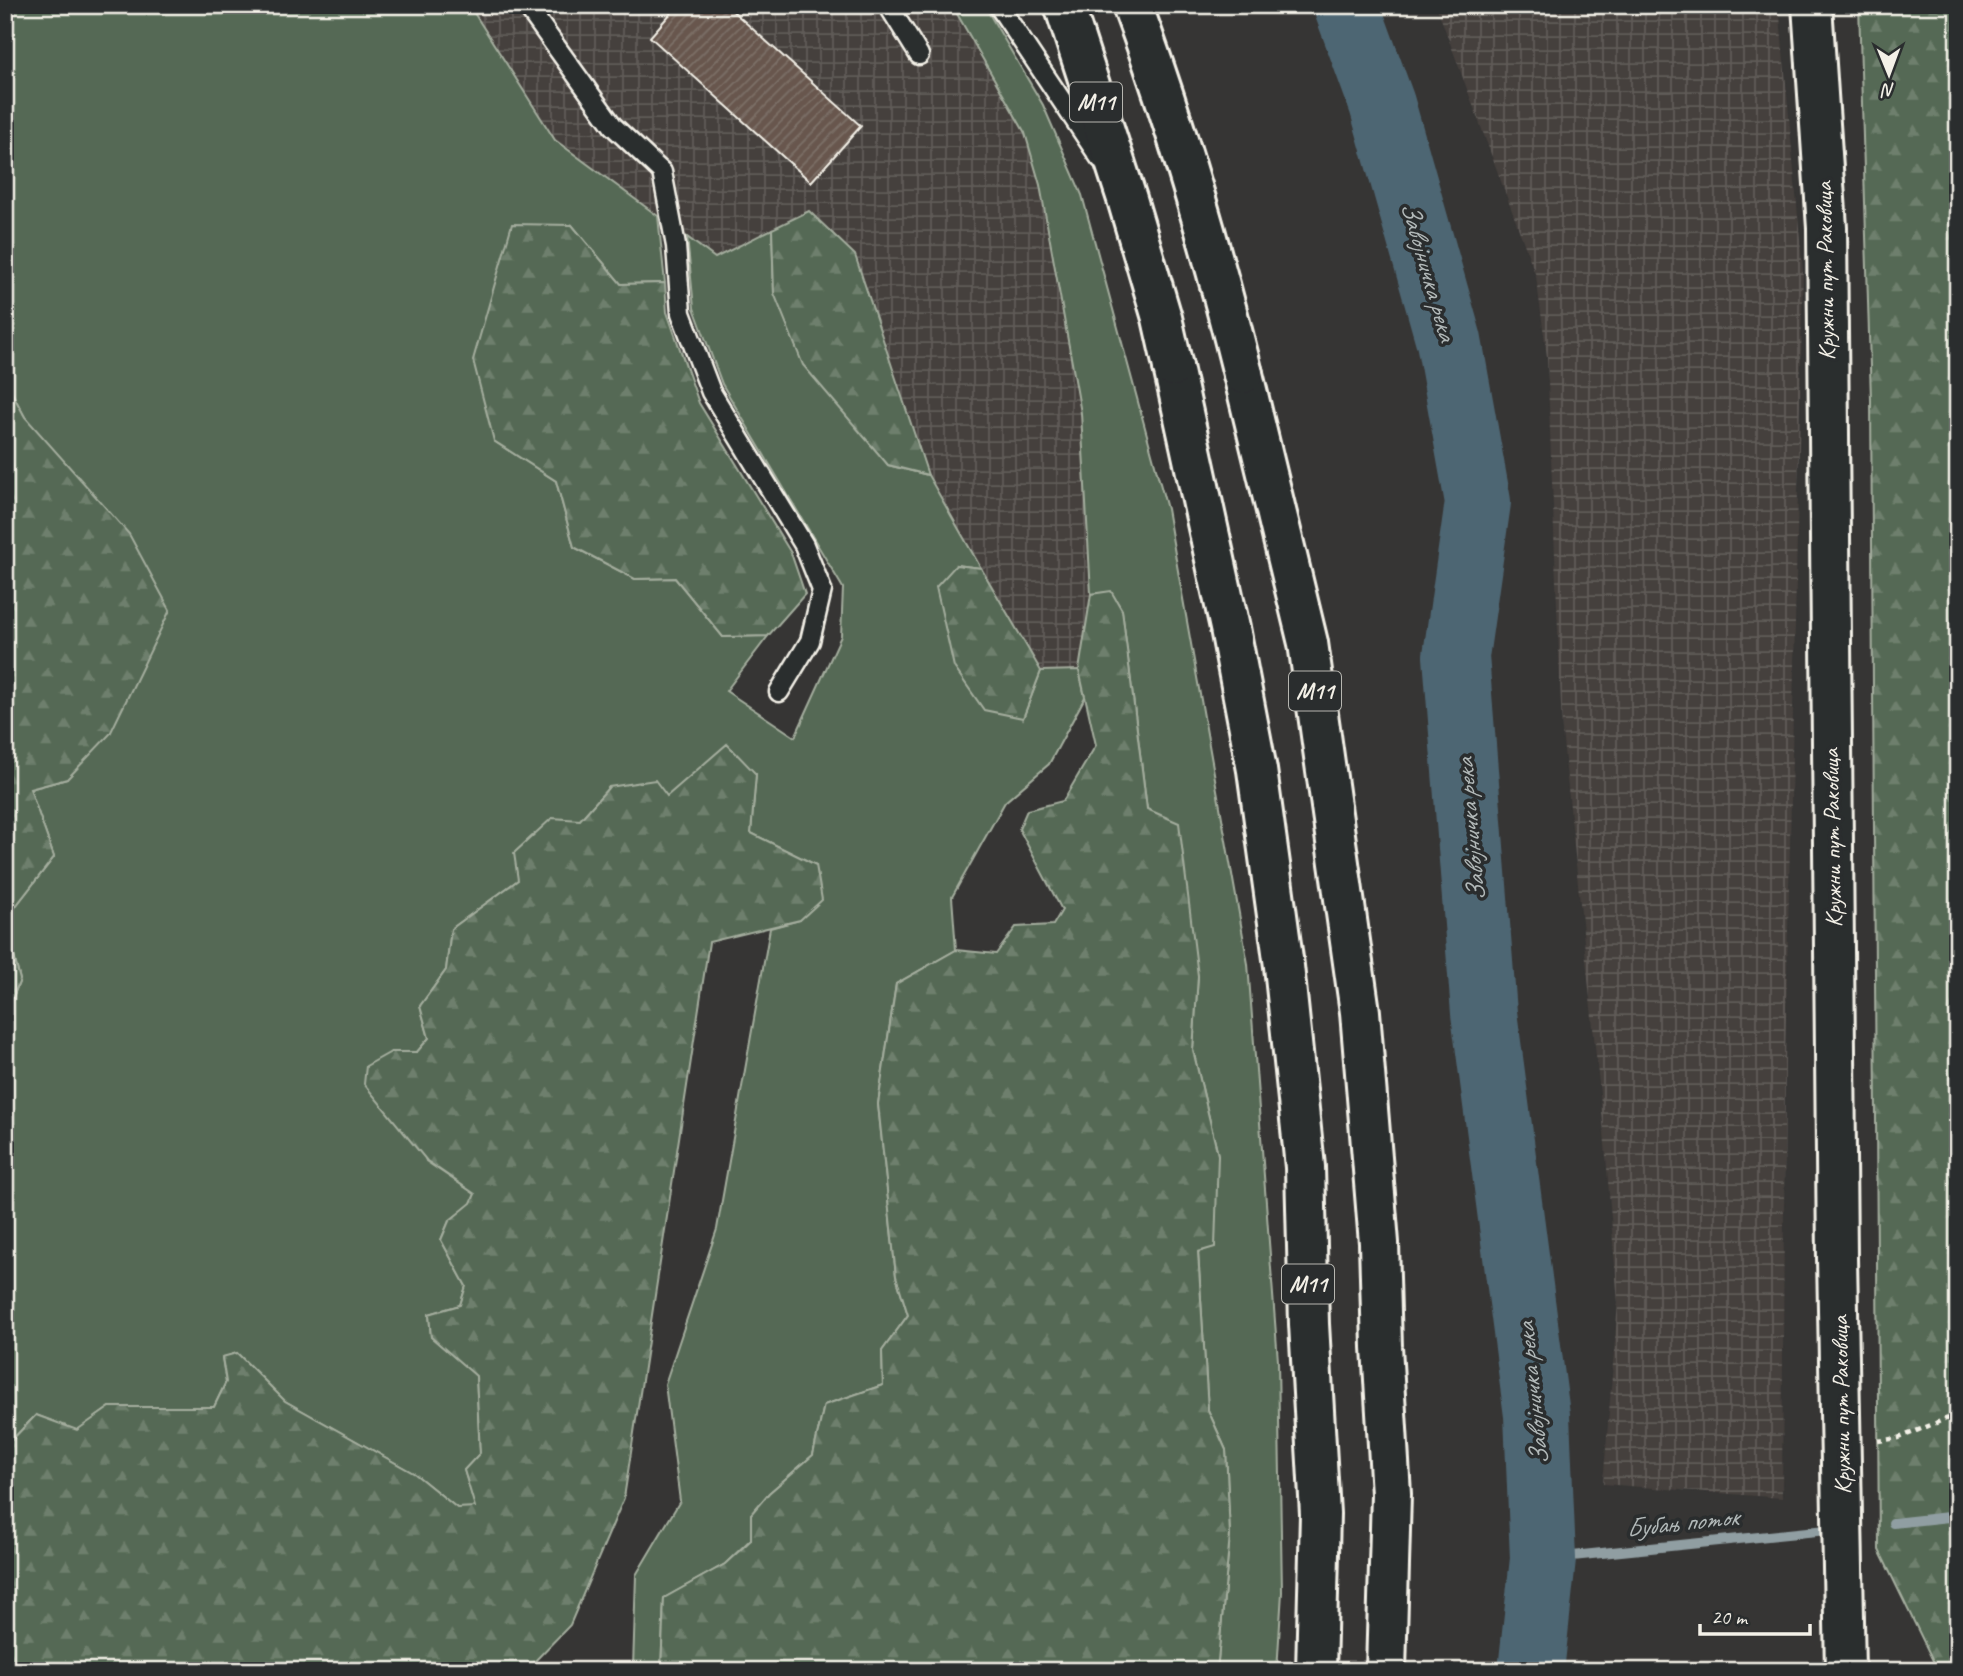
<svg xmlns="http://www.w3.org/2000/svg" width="1963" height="1676" font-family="Caveat,sans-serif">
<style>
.industrial{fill:url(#industrial-grid)}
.grass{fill:#556954;stroke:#a4ad9e;stroke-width:2}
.forest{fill:url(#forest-firs);stroke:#a4ad9e;stroke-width:2}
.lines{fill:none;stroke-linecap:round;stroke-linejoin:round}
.stream{stroke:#909ea2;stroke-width:10}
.river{stroke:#4e6673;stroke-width:66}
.building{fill:url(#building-hatch);stroke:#f4f1e8;stroke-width:2}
.service-casing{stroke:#f4f1e8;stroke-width:23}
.secondary-casing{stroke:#f4f1e8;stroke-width:44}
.trunk-casing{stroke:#f4f1e8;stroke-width:44}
.motorway-casing{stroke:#f4f1e8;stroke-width:44}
.path{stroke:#f4f1e8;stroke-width:4.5;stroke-dasharray:5 5;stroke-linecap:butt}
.service{stroke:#2a2d2e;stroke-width:18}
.secondary{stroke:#2a2d2e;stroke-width:38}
.trunk{stroke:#2a2d2e;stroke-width:38}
.motorway{stroke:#2a2d2e;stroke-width:38}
.labels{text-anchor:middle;stroke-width:7;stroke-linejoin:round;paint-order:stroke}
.shield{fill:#2a2d2e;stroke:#b7b6b0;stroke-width:2}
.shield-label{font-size:23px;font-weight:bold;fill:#f4f1e8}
.street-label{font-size:24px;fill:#f4f1e8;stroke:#2a2d2e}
.water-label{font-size:26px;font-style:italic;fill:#b2b9b9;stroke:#2a2d2e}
</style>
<defs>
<pattern id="industrial-grid" width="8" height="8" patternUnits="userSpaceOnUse" patternTransform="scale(1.75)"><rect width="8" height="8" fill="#453f3c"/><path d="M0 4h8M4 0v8" fill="none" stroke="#605b58"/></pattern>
<pattern id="forest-firs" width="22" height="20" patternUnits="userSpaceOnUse" patternTransform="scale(1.75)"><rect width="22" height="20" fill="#556954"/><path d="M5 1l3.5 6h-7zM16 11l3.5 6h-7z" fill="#6e7f6d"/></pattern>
<pattern id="building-hatch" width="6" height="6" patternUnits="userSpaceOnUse" patternTransform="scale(1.75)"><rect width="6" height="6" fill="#67574e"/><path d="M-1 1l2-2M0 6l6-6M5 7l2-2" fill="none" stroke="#7d7068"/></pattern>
</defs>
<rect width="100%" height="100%" fill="#363534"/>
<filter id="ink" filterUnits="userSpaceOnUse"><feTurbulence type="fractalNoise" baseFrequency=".0143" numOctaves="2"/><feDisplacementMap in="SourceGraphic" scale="14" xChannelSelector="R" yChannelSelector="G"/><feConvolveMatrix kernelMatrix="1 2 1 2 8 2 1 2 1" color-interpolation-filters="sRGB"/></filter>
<g filter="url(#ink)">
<g class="industrial">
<polygon points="469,5 952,5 1025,133 1040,185 1081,414 1091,594 1079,670 1041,671 928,475 855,255 715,259 555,140"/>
<polygon points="1436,5 1779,5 1803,272 1785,1062 1782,1498 1603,1484 1618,1303 1604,1132 1562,731 1547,357 1536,276"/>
</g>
<g class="grass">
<polygon points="5,5 469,5 555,140 658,216 665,283 621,284 572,225 494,441 556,481 574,547 635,579 675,578 723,637 768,636 726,691 795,737 841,636 843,588 722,384 694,308 687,237 715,258 772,229 774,293 888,465 928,475 981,568 956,565 1023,718 1041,671 1079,670 1085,697 1049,764 1005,802 952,897 956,950 896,984 878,1104 896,1276 908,1315 882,1351 883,1385 824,1405 813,1455 769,1493 751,1514 751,1539 725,1564 664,1598 661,1671 634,1671 633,1668 636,1575 680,1501 665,1384 717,1229 770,928 800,920 816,865 751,833 756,774 666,796 609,787 580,820 518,880 451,929 446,970 420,1006 429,1038 417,1052 391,1052 426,1161 475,1194 472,1203 449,1221 441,1240 466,1286 460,1305 429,1314 431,1337 476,1375 480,1453 464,1470 476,1508 457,1508 415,1474 285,1401 237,1353 222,1358 226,1382 214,1407 110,1407 77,1431 36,1415 5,1447 5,1016 20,980 5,920 54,857 30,789 67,779 25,417 5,380"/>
<polygon points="952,5 984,5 1043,105 1082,195 1167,509 1248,964 1278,1361 1282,1592 1277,1671 1217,1671 1230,1535 1226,1450 1208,1410 1198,1252 1218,1155 1193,1050 1198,976 1147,809 1122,610 1111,592 1091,594 1081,413 1040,185 1025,133"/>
</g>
<g class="forest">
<polygon points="1859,5 1958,5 1958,1671 1938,1671 1879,1550 1871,400"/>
<polygon points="809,211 855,255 928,475 888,465 803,365 774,293 772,229"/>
<polygon points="512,224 572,225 621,284 665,283 667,312 699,403 791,553 805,594 768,636 723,637 675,578 635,579 574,547 556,481 494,441 473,360"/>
<polygon points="5,380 25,417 129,534 170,610 110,734 67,779 30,789 54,857 5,920"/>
<polygon points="956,565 981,568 1041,671 1023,718 984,710 954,667 936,587"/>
<polygon points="1111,591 1122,610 1147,809 1179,823 1198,976 1193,1050 1218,1155 1215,1247 1198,1252 1208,1410 1226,1450 1230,1535 1217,1671 661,1671 664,1598 725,1564 751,1540 751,1514 769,1493 813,1455 824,1405 883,1385 882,1351 908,1315 896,1276 878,1104 896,984 956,950 996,954 1016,927 1053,925 1062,910 1019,829 1027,810 1063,801 1096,745 1079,670 1091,594"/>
<polygon points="727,744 756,774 751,833 816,865 822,900 800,920 709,942 624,1498 570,1625 532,1664 491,1671 5,1671 5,1447 36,1415 77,1430 110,1407 214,1407 226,1382 222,1357 237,1353 285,1401 415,1474 457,1508 475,1507 464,1470 480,1453 476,1376 431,1337 429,1314 460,1305 466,1286 441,1240 449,1221 471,1203 475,1194 427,1161 364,1084 366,1066 391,1052 417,1052 429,1038 420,1006 446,970 451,929 518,880 514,853 552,818 580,820 609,787 655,780 667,796"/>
<polygon points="5,923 20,980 5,1016"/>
</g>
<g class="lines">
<g class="stream">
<polyline points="1893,1523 1958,1516"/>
<polyline points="1543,1559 1827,1530"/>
</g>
<polyline class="river" points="1346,5 1382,104 1449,341 1478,502 1456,656 1484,1013 1537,1415 1543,1559 1531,1671"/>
</g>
<polygon class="building" points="678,5 726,5 861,126 811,182 650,37"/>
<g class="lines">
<defs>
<g id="service">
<polyline points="526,5 613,126 662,172 676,246 681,313 711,392 804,545 822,590 810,641 779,692"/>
<polyline points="888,5 919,55"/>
<polyline points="998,5 1100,158"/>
</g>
<polyline id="secondary" points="1812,5 1827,228 1837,1258 1845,1671"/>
<g id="trunk">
<polyline points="1173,367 1230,628 1257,770 1284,966 1305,1167 1309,1324 1320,1514 1316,1671"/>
<polyline points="1243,374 1308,643 1360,1012 1379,1243 1382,1347 1391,1494 1386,1671"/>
</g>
<g id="motorway">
<polyline points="1064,5 1127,199 1162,318 1173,367"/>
<path d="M1132,5c45,121 80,244 111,369"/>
</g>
</defs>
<use href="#service" class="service-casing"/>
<use href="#secondary" class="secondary-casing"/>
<use href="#trunk" class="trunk-casing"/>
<use href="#motorway" class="motorway-casing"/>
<polyline class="path" points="1878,1441 1899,1438 1958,1414"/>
<use href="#service" class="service"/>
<use href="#secondary" class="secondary"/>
<use href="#trunk" class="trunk"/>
<use href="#motorway" class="motorway"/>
</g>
</g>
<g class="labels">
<g class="shield">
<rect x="1070" y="82.5" width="52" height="39" rx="5"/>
<rect x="1289" y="671.5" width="52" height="39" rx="5"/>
<rect x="1282" y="1264.5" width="52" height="39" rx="5"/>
</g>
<g class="shield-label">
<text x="1096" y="110">M11</text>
<text x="1315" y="699">M11</text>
<text x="1308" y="1292">M11</text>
</g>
<g class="street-label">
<text transform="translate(1825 271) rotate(-91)" y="8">Кружни пут Раковица</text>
<text transform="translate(1832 838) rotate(-91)" y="8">Кружни пут Раковица</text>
<text transform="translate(1841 1405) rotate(-91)" y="8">Кружни пут Раковица</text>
</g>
<g class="water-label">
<text transform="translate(1429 271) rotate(74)" y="9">Завојничка река</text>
<text transform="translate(1470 830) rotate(-95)" y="9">Завојничка река</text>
<text transform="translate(1532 1394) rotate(-96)" y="9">Завојничка река</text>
<text transform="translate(1682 1522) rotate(-6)" y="9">Бубањ поток</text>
</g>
</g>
<rect width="1963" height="1676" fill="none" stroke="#2a2d2e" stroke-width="28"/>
<rect x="14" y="14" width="1935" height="1648" fill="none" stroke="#f4f1e8" stroke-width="2.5" filter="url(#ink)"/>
<g transform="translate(1889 74) rotate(179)" stroke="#2a2d2e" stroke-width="5" paint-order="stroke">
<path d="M0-5L12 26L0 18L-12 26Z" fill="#f4f1e8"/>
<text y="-10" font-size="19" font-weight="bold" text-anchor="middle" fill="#f4f1e8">N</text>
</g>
<path d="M1700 1624v10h110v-10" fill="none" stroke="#f4f1e8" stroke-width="3.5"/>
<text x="1711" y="1624" font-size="21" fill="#f4f1e8" stroke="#2a2d2e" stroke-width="5" paint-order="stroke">20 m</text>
</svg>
